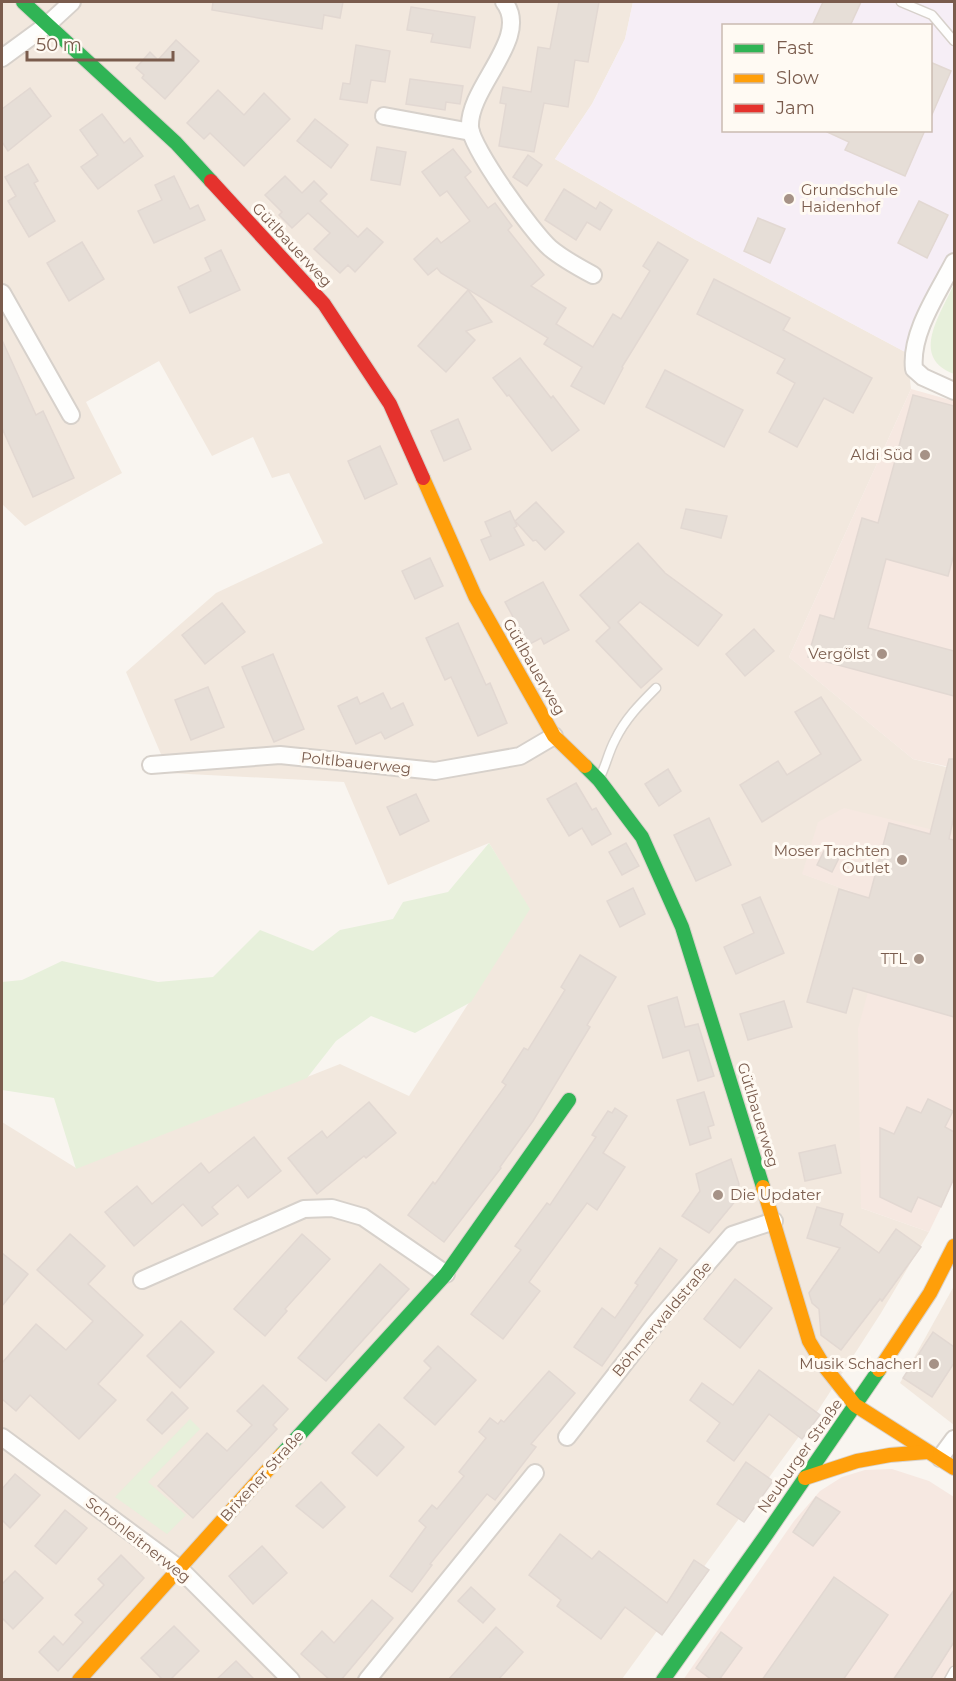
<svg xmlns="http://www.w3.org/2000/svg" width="956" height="1681" font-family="Montserrat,sans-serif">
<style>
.residential{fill:#f2e8de}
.commercial{fill:#f6e8e1}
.education{fill:#f6eef6;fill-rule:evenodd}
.green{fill:#e7f0db}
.building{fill:#e6ded7;stroke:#e2d8d2;stroke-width:1.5}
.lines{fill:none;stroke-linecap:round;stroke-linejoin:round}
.lane-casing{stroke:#d7d1cb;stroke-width:11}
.street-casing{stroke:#d7d1cb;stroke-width:20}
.fast-casing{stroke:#d9d2cb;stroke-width:16}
.slow-casing{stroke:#d9d2cb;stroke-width:16}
.jam-casing{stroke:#d9d2cb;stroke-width:16}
.lane{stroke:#fefefd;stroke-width:8}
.street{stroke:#fefefd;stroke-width:16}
.fast{stroke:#30b455;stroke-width:14}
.slow{stroke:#ff9f0a;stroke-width:14}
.jam{stroke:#e5322d;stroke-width:14}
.poi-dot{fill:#a69286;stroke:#fffaf3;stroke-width:2}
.labels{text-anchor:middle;stroke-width:6;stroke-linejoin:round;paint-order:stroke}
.poi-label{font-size:15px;fill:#7a5c4d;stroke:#fffaf3;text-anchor:end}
.street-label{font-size:15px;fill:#7a5c4d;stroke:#fffaf3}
</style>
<rect width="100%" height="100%" fill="#f9f5f0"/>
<g class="residential">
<polygon points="2,2 633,2 625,39 592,104 555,159 694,239 907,353 911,389 789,657 913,759 954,769 954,835 803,874 891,906 861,1208 929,1232 881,1313 819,1409 622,1679 2,1679 2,1122 76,1168 340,1064 409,1096 529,909 489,843 388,885 344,782 169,773 126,672 216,593 323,543 289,473 272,478 253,437 212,456 159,361 86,402 122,473 25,526 2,504"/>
<polygon points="954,1286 954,1425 900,1383"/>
</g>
<g class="commercial">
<polygon points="911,389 954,401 954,768 913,759 789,657"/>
<polygon points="844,808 954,835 954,1180 929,1232 861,1208 858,1029 891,906 802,874 818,822"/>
<polygon points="892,1469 929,1481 954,1497 954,1679 683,1680 794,1521 820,1491 842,1477 865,1470"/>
</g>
<path class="education" d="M633,2h321v254l-47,97 -213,-114 -139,-80 37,-55 33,-65zM724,26h206v104h-206z"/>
<g class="green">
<path d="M954,284v90c-45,-17 -13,-60 0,-90z"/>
<polygon points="489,843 530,909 471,1002 415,1033 371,1016 336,1041 307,1078 76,1169 54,1098 2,1090 2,982 22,980 62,961 158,982 213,977 260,930 313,951 340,930 393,919 403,902 448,892"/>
<polygon points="190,1419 200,1429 148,1482 186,1515 167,1534 115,1497"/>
</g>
<g class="building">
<polygon points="213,2 343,2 340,18 324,15 322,29 212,10"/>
<polygon points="559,2 599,2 588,62 575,60 568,107 544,103 534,152 499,146 506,104 500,103 503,87 531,92 538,47 550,49"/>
<polygon points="823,2 861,2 850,26 812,26"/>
<polygon points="411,7 475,17 470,48 431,42 433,34 407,30"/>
<polygon points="176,40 199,61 165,99 142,78 144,75 136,68 150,52 158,60"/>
<polygon points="356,45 390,51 385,82 371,80 367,103 340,99 343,83 350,84"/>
<polygon points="930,62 951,71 930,119"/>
<polygon points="410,79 463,86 460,104 446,102 445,110 406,104"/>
<polygon points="30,88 51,116 8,151 2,142 2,109"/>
<polygon points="218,90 244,115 264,93 290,119 244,166 210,133 204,139 187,123"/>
<polygon points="102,114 124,143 130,138 143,156 98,189 81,167 98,155 80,130"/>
<polygon points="315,119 348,145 331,168 297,141"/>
<polygon points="823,130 925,130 905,176 845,150 849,142"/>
<polygon points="377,147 406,152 400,185 371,180"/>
<polygon points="453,149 471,172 465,177 488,208 495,203 512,226 508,230 544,275 531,286 566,308 556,324 593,347 613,314 621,319 650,271 643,266 658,242 688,260 622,367 623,368 604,404 571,386 582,367 544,344 548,338 441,273 437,268 428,275 414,259 437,238 441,243 470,221 447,191 440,196 422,172"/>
<polygon points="528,155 542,165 527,186 513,177"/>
<polygon points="28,164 38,181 34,183 55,221 29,237 8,201 16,196 5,177"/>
<polygon points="174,176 190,209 198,205 205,220 154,243 138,211 162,200 155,185"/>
<polygon points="285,176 302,193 314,181 327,194 320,201 358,237 367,228 383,242 355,272 348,265 340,273 314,249 330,233 308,213 292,228 279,215 282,212 265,195"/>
<polygon points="564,189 596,209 600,202 612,210 600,230 587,222 576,240 545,220"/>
<polygon points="919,201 948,215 927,258 898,243"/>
<polygon points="758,218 785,229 770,263 744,251"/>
<polygon points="82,242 104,279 69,301 47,263"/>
<polygon points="221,250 240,290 190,313 178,287 211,271 205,258"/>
<polygon points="714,279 790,318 783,330 872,378 853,413 824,398 797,447 769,432 795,383 777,373 785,359 697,314"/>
<polygon points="468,290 492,322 466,331 475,340 446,372 418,346"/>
<polygon points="2,340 36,415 43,411 74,478 33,497 2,428"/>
<polygon points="520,358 551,398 553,396 579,430 552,451 509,395 507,396 493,378"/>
<polygon points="665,370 743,410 724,447 646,407"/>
<polygon points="913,395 954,406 954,554 948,576 886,559 868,628 954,651 954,696 808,657 820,615 834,619 862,518 878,523"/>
<polygon points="458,419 471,449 444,461 431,431"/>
<polygon points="380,446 397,484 365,499 348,461"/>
<polygon points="536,502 564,532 545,550 536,540 533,541 515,521"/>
<polygon points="686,509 727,516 721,538 681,528"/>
<polygon points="510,511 517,526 514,528 524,545 490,560 481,540 491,536 485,522"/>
<polygon points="638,543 665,573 722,615 698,646 640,602 618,622 662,669 641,688 596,641 610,628 580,595"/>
<polygon points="430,558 443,586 415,599 402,571"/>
<polygon points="543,582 569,630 544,644 541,638 528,645 505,602"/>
<polygon points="222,603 245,632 205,664 182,635"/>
<polygon points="458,623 486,685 490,683 507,723 478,736 451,677 445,680 426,638"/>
<polygon points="754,629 774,651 745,676 726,654"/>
<polygon points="273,654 304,729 274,742 242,667"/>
<polygon points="208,687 224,727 191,740 175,700"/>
<polygon points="383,693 391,709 403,703 413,725 385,739 381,732 356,744 338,706 357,697 360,704"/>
<polygon points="821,697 861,760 762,822 740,785 778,761 787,775 821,754 795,712"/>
<polygon points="949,759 954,759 954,816 949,839 954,840 954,1017 853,988 846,1013 807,1002 839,889 869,898 889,823 930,834"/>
<polygon points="668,769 681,791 659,806 645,784"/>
<polygon points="576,783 592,810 596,808 611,834 592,845 582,828 569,836 547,799"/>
<polygon points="416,794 429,821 400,835 387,807"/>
<polygon points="709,818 731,865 696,881 674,835"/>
<polygon points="626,843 639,866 622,875 609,852"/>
<polygon points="824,851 839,858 832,872 817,865"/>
<polygon points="633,888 645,914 620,927 607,901"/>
<polygon points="760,897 784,953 736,974 724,947 754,933 742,905"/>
<polygon points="580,955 616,977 587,1025 590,1027 533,1121 500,1167 501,1168 444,1242 408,1215 433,1182 435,1184 506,1085 502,1082 524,1048 528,1050 565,990 561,987"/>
<polygon points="677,997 685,1027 698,1024 714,1076 698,1081 689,1050 663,1058 648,1006"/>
<polygon points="784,1001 792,1027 748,1040 740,1014"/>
<polygon points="704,1092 714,1125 708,1127 711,1138 690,1145 677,1100"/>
<polygon points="928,1099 953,1111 945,1127 954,1132 954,1178 941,1207 918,1197 911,1212 880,1197 880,1128 894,1134 907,1107 921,1113"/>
<polygon points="369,1102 396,1133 366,1158 364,1156 317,1194 288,1158 322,1131 327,1138"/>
<polygon points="615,1108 627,1116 603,1153 625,1167 597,1210 587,1203 529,1282 540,1291 503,1339 471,1314 521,1250 515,1246 547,1203 550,1205 596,1137 592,1135 608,1111 612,1113"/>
<polygon points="254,1137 281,1171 248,1198 238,1185 212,1207 218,1214 202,1226 183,1204 134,1246 105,1212 137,1186 152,1204 201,1163 209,1173"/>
<polygon points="835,1145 841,1173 805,1181 799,1153"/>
<polygon points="731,1159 739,1184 737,1199 709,1233 682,1216 700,1191 696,1174"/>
<polygon points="817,1207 843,1214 840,1225 879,1253 896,1229 921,1247 882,1301 880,1299 841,1350 821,1335 819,1309 812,1303 809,1293 840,1248 807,1238"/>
<polygon points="70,1234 105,1266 88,1284 143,1335 98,1384 116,1400 79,1439 30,1395 16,1411 2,1399 2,1363 36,1324 66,1350 93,1321 37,1270"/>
<polygon points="302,1234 330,1259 285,1309 287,1311 265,1336 234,1309"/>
<polygon points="660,1248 677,1260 602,1366 574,1347 602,1308 615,1318 638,1285 635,1283"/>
<polygon points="2,1253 28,1274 2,1306"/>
<polygon points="380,1264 409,1289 326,1381 298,1358"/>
<polygon points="735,1279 772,1308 740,1348 704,1319"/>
<polygon points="181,1321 214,1352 180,1388 147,1356"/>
<polygon points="933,1332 954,1347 954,1363 932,1397 903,1378"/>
<polygon points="438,1346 476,1380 435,1425 404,1398 431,1368 424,1361"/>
<polygon points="759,1370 820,1415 802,1439 769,1414 734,1461 707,1441 720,1423 690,1400 702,1383 733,1405"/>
<polygon points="549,1371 575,1393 531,1444 536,1447 495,1500 487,1494 430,1564 432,1565 412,1592 390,1576 426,1527 419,1521 432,1505 437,1509 464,1476 459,1472 486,1438 479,1432 490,1418 498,1424 501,1420 504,1422"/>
<polygon points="263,1385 288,1409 273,1425 277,1429 193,1518 158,1486 207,1433 227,1451 252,1425 237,1411"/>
<polygon points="172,1392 188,1408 162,1434 147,1420"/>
<polygon points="379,1424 404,1447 377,1476 352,1453"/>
<polygon points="746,1462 773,1481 744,1522 717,1504"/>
<polygon points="15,1474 40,1495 10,1528 2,1520 2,1489"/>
<polygon points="321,1482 345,1507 323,1528 296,1506"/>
<polygon points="816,1497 840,1512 813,1546 793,1532"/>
<polygon points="65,1510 87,1528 56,1564 35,1546"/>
<polygon points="560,1534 592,1559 599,1551 667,1603 694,1560 709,1570 662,1635 625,1607 601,1639 557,1606 561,1600 529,1575"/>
<polygon points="262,1546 287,1573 253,1604 229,1576"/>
<polygon points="121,1555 144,1578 58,1671 39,1652 54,1636 63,1645 83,1622 75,1615 104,1585 98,1579"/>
<polygon points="15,1571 43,1598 13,1629 2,1618 2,1584"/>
<polygon points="834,1577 888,1615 843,1680 762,1680"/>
<polygon points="471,1587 495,1609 483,1623 458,1601"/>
<polygon points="954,1590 954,1642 930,1680 893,1680"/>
<polygon points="372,1600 393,1618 341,1680 330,1680 301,1654 322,1631 334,1643"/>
<polygon points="174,1626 199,1651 170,1680 163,1680 141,1658"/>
<polygon points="496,1627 523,1652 498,1680 448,1680"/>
<polygon points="721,1632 742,1648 719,1680 712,1680 696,1668"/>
<polygon points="236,1661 255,1680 216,1680"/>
</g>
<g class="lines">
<defs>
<g id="lane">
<polyline points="901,2 932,15 954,41"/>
<path d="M599,779c7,-13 9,-26 16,-39 10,-21 25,-36 41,-52"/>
<polyline points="949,1680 954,1671"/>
</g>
<g id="street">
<path d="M504,2c28,35 -36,85 -34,125 1,21 63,106 80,121 13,11 28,19 43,27"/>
<polyline points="2,58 47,25 72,2"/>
<polyline points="384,116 471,132"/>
<path d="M954,262c-16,31 -44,71 -40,107l9,8 31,14"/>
<polyline points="2,293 71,415"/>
<polyline points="151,765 280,755 435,771 520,756 554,736"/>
<polyline points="142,1280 304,1209 332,1208 363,1217 446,1274"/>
<polyline points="2,1437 180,1569 291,1680"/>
<polyline points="567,1437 655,1324 732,1235 774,1221"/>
<polyline points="940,1458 954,1439"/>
<polyline points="367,1680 535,1473"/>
</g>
<g id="fast">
<polyline points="23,2 176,143 211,181"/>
<polyline points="585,766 599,780 642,837 682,927 763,1187"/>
<polyline points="282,1454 446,1274 569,1100"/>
<polyline points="663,1680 766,1535 879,1370"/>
</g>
<g id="slow">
<polyline points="423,478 475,596 554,736 585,766"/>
<polyline points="763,1187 809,1341 824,1366 855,1405 954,1468"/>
<polyline points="879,1370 930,1293 954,1246"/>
<polyline points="805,1478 857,1461 890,1455 927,1452"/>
<polyline points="79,1680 282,1454"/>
</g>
<polyline id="jam" points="211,181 324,304 390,404 423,478"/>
</defs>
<use href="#lane" class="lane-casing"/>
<use href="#street" class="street-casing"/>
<use href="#fast" class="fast-casing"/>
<use href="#slow" class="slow-casing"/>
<use href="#jam" class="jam-casing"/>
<use href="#lane" class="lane"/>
<use href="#street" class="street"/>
<use href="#fast" class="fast"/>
<use href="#slow" class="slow"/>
<use href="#jam" class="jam"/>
</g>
<g class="poi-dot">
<circle cx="789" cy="199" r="6"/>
<circle cx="925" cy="455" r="6"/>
<circle cx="882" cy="654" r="6"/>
<circle cx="902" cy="860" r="6"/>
<circle cx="919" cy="959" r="6"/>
<circle cx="718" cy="1195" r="6"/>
<circle cx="934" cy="1364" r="6"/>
</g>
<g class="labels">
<g class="poi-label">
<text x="801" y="195" text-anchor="start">Grundschule<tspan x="801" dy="17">Haidenhof</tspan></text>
<text x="913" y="460">Aldi Süd</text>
<text x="870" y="659">Vergölst</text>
<text x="890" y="856">Moser Trachten<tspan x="890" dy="17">Outlet</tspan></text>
<text x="907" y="964">TTL</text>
<text x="730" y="1200" text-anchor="start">Die Updater</text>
<text x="922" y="1369">Musik Schacherl</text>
</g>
<g class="street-label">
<text transform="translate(292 245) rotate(47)" y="5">Gütlbauerweg</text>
<text transform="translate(534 667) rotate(60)" y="5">Gütlbauerweg</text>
<text transform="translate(356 763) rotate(6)" y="5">Poltlbauerweg</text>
<text transform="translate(758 1115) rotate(73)" y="5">Gütlbauerweg</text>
<text transform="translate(662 1319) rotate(-50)" y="5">Böhmerwaldstraße</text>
<text transform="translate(800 1456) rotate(-55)" y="5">Neuburger Straße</text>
<text transform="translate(262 1476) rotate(-48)" y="5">Brixener Straße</text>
<text transform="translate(138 1540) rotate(38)" y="5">Schönleitnerweg</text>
</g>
</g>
<rect width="956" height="1681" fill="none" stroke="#7a5c4d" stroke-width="6"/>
<rect x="722" y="24" width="210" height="108" fill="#fffaf3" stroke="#cabbb1" stroke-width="1.5"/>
<rect x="734" y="44" width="30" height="9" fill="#30b455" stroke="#cabbb1" stroke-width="1.5"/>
<text x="776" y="54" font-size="18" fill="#7a5c4d">Fast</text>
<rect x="734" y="74" width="30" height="9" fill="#ff9f0a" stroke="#cabbb1" stroke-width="1.5"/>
<text x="776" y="84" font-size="18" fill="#7a5c4d">Slow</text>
<rect x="734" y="104" width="30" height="9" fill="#e5322d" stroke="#cabbb1" stroke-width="1.5"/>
<text x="776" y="114" font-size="18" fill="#7a5c4d">Jam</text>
<path d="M27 51v9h146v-9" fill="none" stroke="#7a5c4d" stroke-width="3"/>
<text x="36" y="51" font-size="18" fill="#7a5c4d" stroke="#fffaf3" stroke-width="4.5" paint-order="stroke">50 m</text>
</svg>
